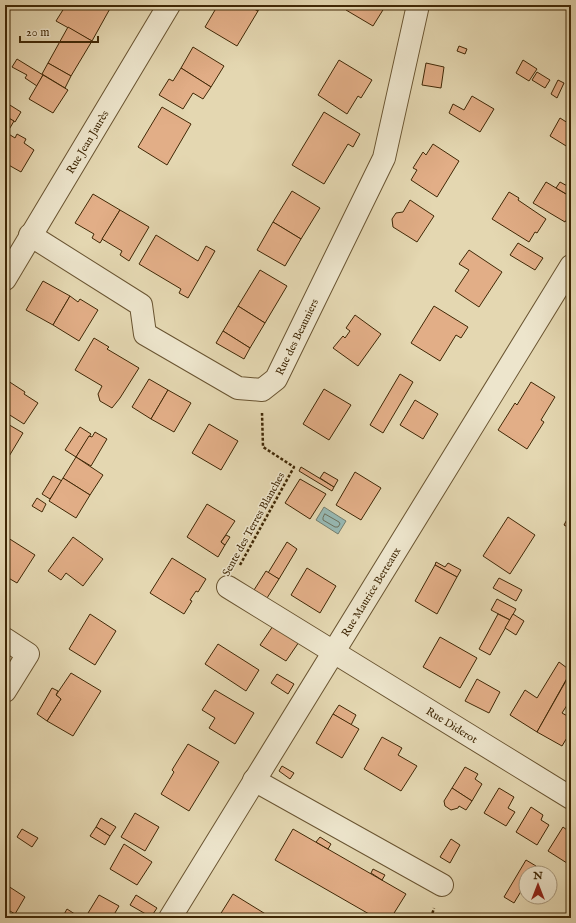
<svg xmlns="http://www.w3.org/2000/svg" width="576" height="923" font-family="'IM FELL English',serif">
<style>
.water{fill:#97b8b3;stroke:#747e6e}
.lines{fill:none;stroke-linecap:round;stroke-linejoin:round}
.shore{stroke:#6c705c;stroke-width:1}
.building{fill:#e2ae87;stroke:#402806}
.minor-casing{stroke:#695431;stroke-width:24}
.path{stroke:#402806;stroke-width:2.5;stroke-dasharray:3 2;stroke-linecap:butt}
.minor{stroke:#ede5cc;stroke-width:22}
.labels{text-anchor:middle;stroke-width:3;stroke-linejoin:round;paint-order:stroke}
.street-label{font-size:11px;fill:#402806;stroke:#ede5cc}
</style>
<rect width="100%" height="100%" fill="#e4d7b1"/>
<filter id="stains"><feTurbulence type="fractalNoise" baseFrequency=".005" numOctaves="4"/><feColorMatrix values="0 0 0 0 .2 0 0 0 0 .09 0 0 0 0 .02 0 0 0 .5 -.17"/></filter>
<radialGradient id="worn" r=".72"><stop offset=".6" stop-color="#630" stop-opacity="0"/><stop offset="1" stop-color="#630" stop-opacity=".3"/></radialGradient>
<polygon class="water" points="324,507 346,521 338,534 316,520"/>
<g class="lines">
<polygon class="shore" points="325,514 339,522 340,524 338,527 335,527 323,520 323,518"/>
</g>
<g class="building">
<polygon points="66,5 112,5 92,41 56,21"/>
<polygon points="218,5 247,5 258,11 237,46 205,27"/>
<polygon points="247,5 261,5 258,11"/>
<polygon points="349,5 386,5 373,26 346,10"/>
<polygon points="68,27 92,41 71,76 48,63"/>
<polygon points="459,46 467,49 465,54 457,51"/>
<polygon points="193,47 224,66 211,87 181,68"/>
<polygon points="17,59 43,75 37,86 25,78 27,75 12,67"/>
<polygon points="339,60 372,80 361,98 358,96 347,114 318,95"/>
<polygon points="523,60 537,69 529,81 516,73"/>
<polygon points="48,63 71,76 65,88 42,74"/>
<polygon points="426,63 444,67 441,88 422,85"/>
<polygon points="181,68 211,87 203,99 193,93 183,109 159,95 169,79 173,81"/>
<polygon points="537,72 550,80 545,88 532,80"/>
<polygon points="43,75 68,90 53,113 29,99"/>
<polygon points="558,80 564,83 557,98 551,94"/>
<polygon points="472,96 494,109 480,132 449,113 453,104 464,110"/>
<polygon points="5,102 21,112 15,122 5,116"/>
<polygon points="162,107 191,124 167,165 138,147"/>
<polygon points="324,112 360,134 353,147 348,144 324,184 292,165"/>
<polygon points="5,116 14,121 7,133 5,132"/>
<polygon points="560,118 571,125 571,149 550,136"/>
<polygon points="7,133 15,138 17,134 26,139 24,143 34,150 21,172 5,163 5,136"/>
<polygon points="433,144 459,161 437,197 411,180 417,170 413,168 423,152 426,155"/>
<polygon points="546,182 571,197 571,213 565,222 533,203"/>
<polygon points="560,182 571,188 568,195 556,188"/>
<polygon points="292,191 320,208 301,239 273,222"/>
<polygon points="509,192 519,198 518,200 546,219 537,233 535,232 529,242 492,219"/>
<polygon points="93,194 120,210 100,243 92,238 94,234 75,223"/>
<polygon points="410,200 434,216 417,242 393,227 392,219 396,213 403,212"/>
<polygon points="120,210 149,227 129,261 120,255 122,251 102,239"/>
<polygon points="273,222 301,239 285,266 257,250"/>
<polygon points="156,235 198,261 206,246 215,251 188,298 179,293 181,289 139,264"/>
<polygon points="518,243 543,258 535,270 510,255"/>
<polygon points="469,250 502,272 479,307 455,291 469,270 459,264"/>
<polygon points="260,270 287,286 265,323 238,306"/>
<polygon points="43,281 70,296 53,325 26,310"/>
<polygon points="70,296 78,302 80,299 98,310 79,341 53,325"/>
<polygon points="238,306 265,323 250,348 223,331"/>
<polygon points="434,306 468,327 461,338 456,335 440,361 411,343"/>
<polygon points="355,315 381,334 358,366 333,348 343,336 345,338 350,331 346,328"/>
<polygon points="223,331 250,348 244,359 216,343"/>
<polygon points="94,338 109,347 107,349 139,368 120,398 112,408 100,401 98,394 102,386 75,370"/>
<polygon points="400,374 413,382 383,433 370,425"/>
<polygon points="5,379 25,392 24,394 38,403 24,424 5,412"/>
<polygon points="149,379 168,390 151,419 132,407"/>
<polygon points="531,382 555,397 541,420 544,422 527,449 498,430 515,403 517,405"/>
<polygon points="324,389 351,405 329,440 303,424"/>
<polygon points="168,390 191,403 174,432 151,419"/>
<polygon points="415,400 438,414 423,439 400,425"/>
<polygon points="6,423 23,433 5,463 5,424"/>
<polygon points="209,424 238,441 221,470 192,453"/>
<polygon points="80,427 91,434 76,457 65,450"/>
<polygon points="95,432 107,439 91,466 76,457 89,436 92,437"/>
<polygon points="76,457 103,475 90,495 63,478"/>
<polygon points="301,467 334,487 332,491 299,471"/>
<polygon points="324,472 338,480 334,487 320,478"/>
<polygon points="355,472 381,488 361,520 336,505"/>
<polygon points="53,476 62,481 50,499 42,494"/>
<polygon points="63,478 90,495 76,518 49,501"/>
<polygon points="300,479 326,494 310,519 285,503"/>
<polygon points="37,498 46,504 42,512 32,506"/>
<polygon points="207,504 235,521 221,542 225,545 218,557 187,537"/>
<polygon points="571,512 571,529 564,525"/>
<polygon points="508,517 535,535 510,574 483,556"/>
<polygon points="226,535 230,537 225,545 221,542"/>
<polygon points="5,536 35,555 17,583 5,576"/>
<polygon points="73,537 103,559 83,586 66,573 61,580 48,571"/>
<polygon points="287,542 297,549 279,579 268,573"/>
<polygon points="172,558 206,579 198,592 196,591 190,600 192,601 184,614 150,593"/>
<polygon points="436,562 445,567 448,563 461,570 457,577 435,565"/>
<polygon points="435,565 457,577 437,614 415,601"/>
<polygon points="307,568 336,586 320,613 291,595"/>
<polygon points="266,571 279,579 267,598 254,590"/>
<polygon points="499,578 522,590 516,601 493,588"/>
<polygon points="497,599 516,609 510,620 491,610"/>
<polygon points="90,614 116,631 95,665 69,649"/>
<polygon points="498,614 510,620 490,655 479,649"/>
<polygon points="513,614 524,621 516,635 505,628"/>
<polygon points="273,626 299,642 286,661 260,645"/>
<polygon points="440,637 477,658 460,688 423,667"/>
<polygon points="218,644 259,670 246,691 205,664"/>
<polygon points="559,662 571,671 537,732 510,715 525,690 537,698"/>
<polygon points="71,673 101,691 73,736 47,721 61,699 56,695"/>
<polygon points="277,674 294,684 288,694 271,683"/>
<polygon points="477,679 500,692 489,713 465,701"/>
<polygon points="567,679 571,681 571,699 562,713 571,718 571,731 562,746 537,732"/>
<polygon points="52,688 58,691 56,695 61,699 47,721 37,714"/>
<polygon points="215,690 254,713 235,744 209,728 215,718 202,710"/>
<polygon points="339,705 356,715 351,725 333,714"/>
<polygon points="333,714 359,729 342,758 316,743"/>
<polygon points="382,737 402,748 398,755 417,766 401,791 364,769"/>
<polygon points="188,744 219,762 189,811 161,794 174,772 172,770"/>
<polygon points="282,766 294,773 290,779 279,771"/>
<polygon points="465,767 478,774 475,779 482,784 472,801 452,788"/>
<polygon points="452,788 472,801 466,810 459,806 458,808 451,810 445,806 444,801"/>
<polygon points="499,788 514,797 508,808 515,812 506,826 484,813"/>
<polygon points="531,807 543,815 541,820 549,825 537,845 516,832"/>
<polygon points="135,813 159,827 145,851 121,837"/>
<polygon points="101,818 116,827 110,836 96,827"/>
<polygon points="96,827 110,836 105,845 90,836"/>
<polygon points="563,827 571,833 571,863 570,865 548,851"/>
<polygon points="22,829 38,838 32,847 17,837"/>
<polygon points="293,829 406,894 391,918 376,918 275,860"/>
<polygon points="320,837 331,844 328,849 316,842"/>
<polygon points="451,839 460,845 450,863 440,857"/>
<polygon points="124,844 152,862 137,885 110,869"/>
<polygon points="526,860 536,866 532,873 526,873 526,883 514,903 504,897"/>
<polygon points="373,869 385,875 382,880 371,873"/>
<polygon points="5,884 25,897 15,914 5,908"/>
<polygon points="233,894 272,918 218,918"/>
<polygon points="99,895 119,906 112,918 85,918"/>
<polygon points="136,895 157,908 151,917 130,905"/>
<polygon points="67,909 81,918 62,918"/>
</g>
<g class="lines">
<defs>
<g id="minor">
<path id="s1" d="M30,235l111,70 4,29 93,54 24,2 14,-11 108,-221 34,-153"/>
<path id="s2" d="M5,279l164,-274"/>
<path id="s3" d="M228,587l343,211"/>
<polyline points="5,639 28,654 5,691"/>
<polyline points="254,780 442,885"/>
<path id="s4" d="M170,918l401,-652"/>
</g>
</defs>
<use href="#minor" class="minor-casing"/>
<g class="path">
<polyline points="240,565 294,467 263,447 262,413"/>
<polyline points="432,917 442,918"/>
<polyline points="431,918 434,908"/>
</g>
<use href="#minor" class="minor"/>
</g>
<g class="labels">
<g class="street-label">
<text dy="4" stroke="none"><textPath href="#s2" startOffset="160">Rue Jean Jaurès</textPath></text>
<text dy="4" stroke="none"><textPath href="#s1" startOffset="357">Rue des Beauniers</textPath></text>
<text transform="translate(253 524) rotate(-61)" y="4">Sente des Terres Blanches</text>
<text dy="4" stroke="none"><textPath href="#s4" startOffset="383">Rue Maurice Berteaux</textPath></text>
<text dy="4" stroke="none"><textPath href="#s3" startOffset="263">Rue Diderot</textPath></text>
</g>
</g>
<rect width="576" height="923" fill="none" stroke="#e4d7b1" stroke-width="20"/>
<rect x="6" y="6" width="564" height="911" fill="none" stroke="#402806" stroke-width="2"/>
<rect x="10" y="10" width="556" height="903" fill="none" stroke="#402806"/>
<g transform="translate(538 885)"><circle r="19" fill="#ede5cc" stroke="#a8997d"/>
<path d="M0-3L7 15L0 10L-7 15Z" fill="#8f2418"/>
<text y="-6" font-size="11" font-weight="bold" text-anchor="middle" fill="#402806">N</text>
</g>
<path d="M20 36v6h78v-6" fill="none" stroke="#402806" stroke-width="2"/>
<text x="26" y="36" font-size="12" fill="#402806" stroke="#ede5cc" stroke-width="3" paint-order="stroke">20 m</text>
<rect width="100%" height="100%" filter="url(#stains)"/>
<rect width="100%" height="100%" fill="url(#worn)"/>
</svg>
